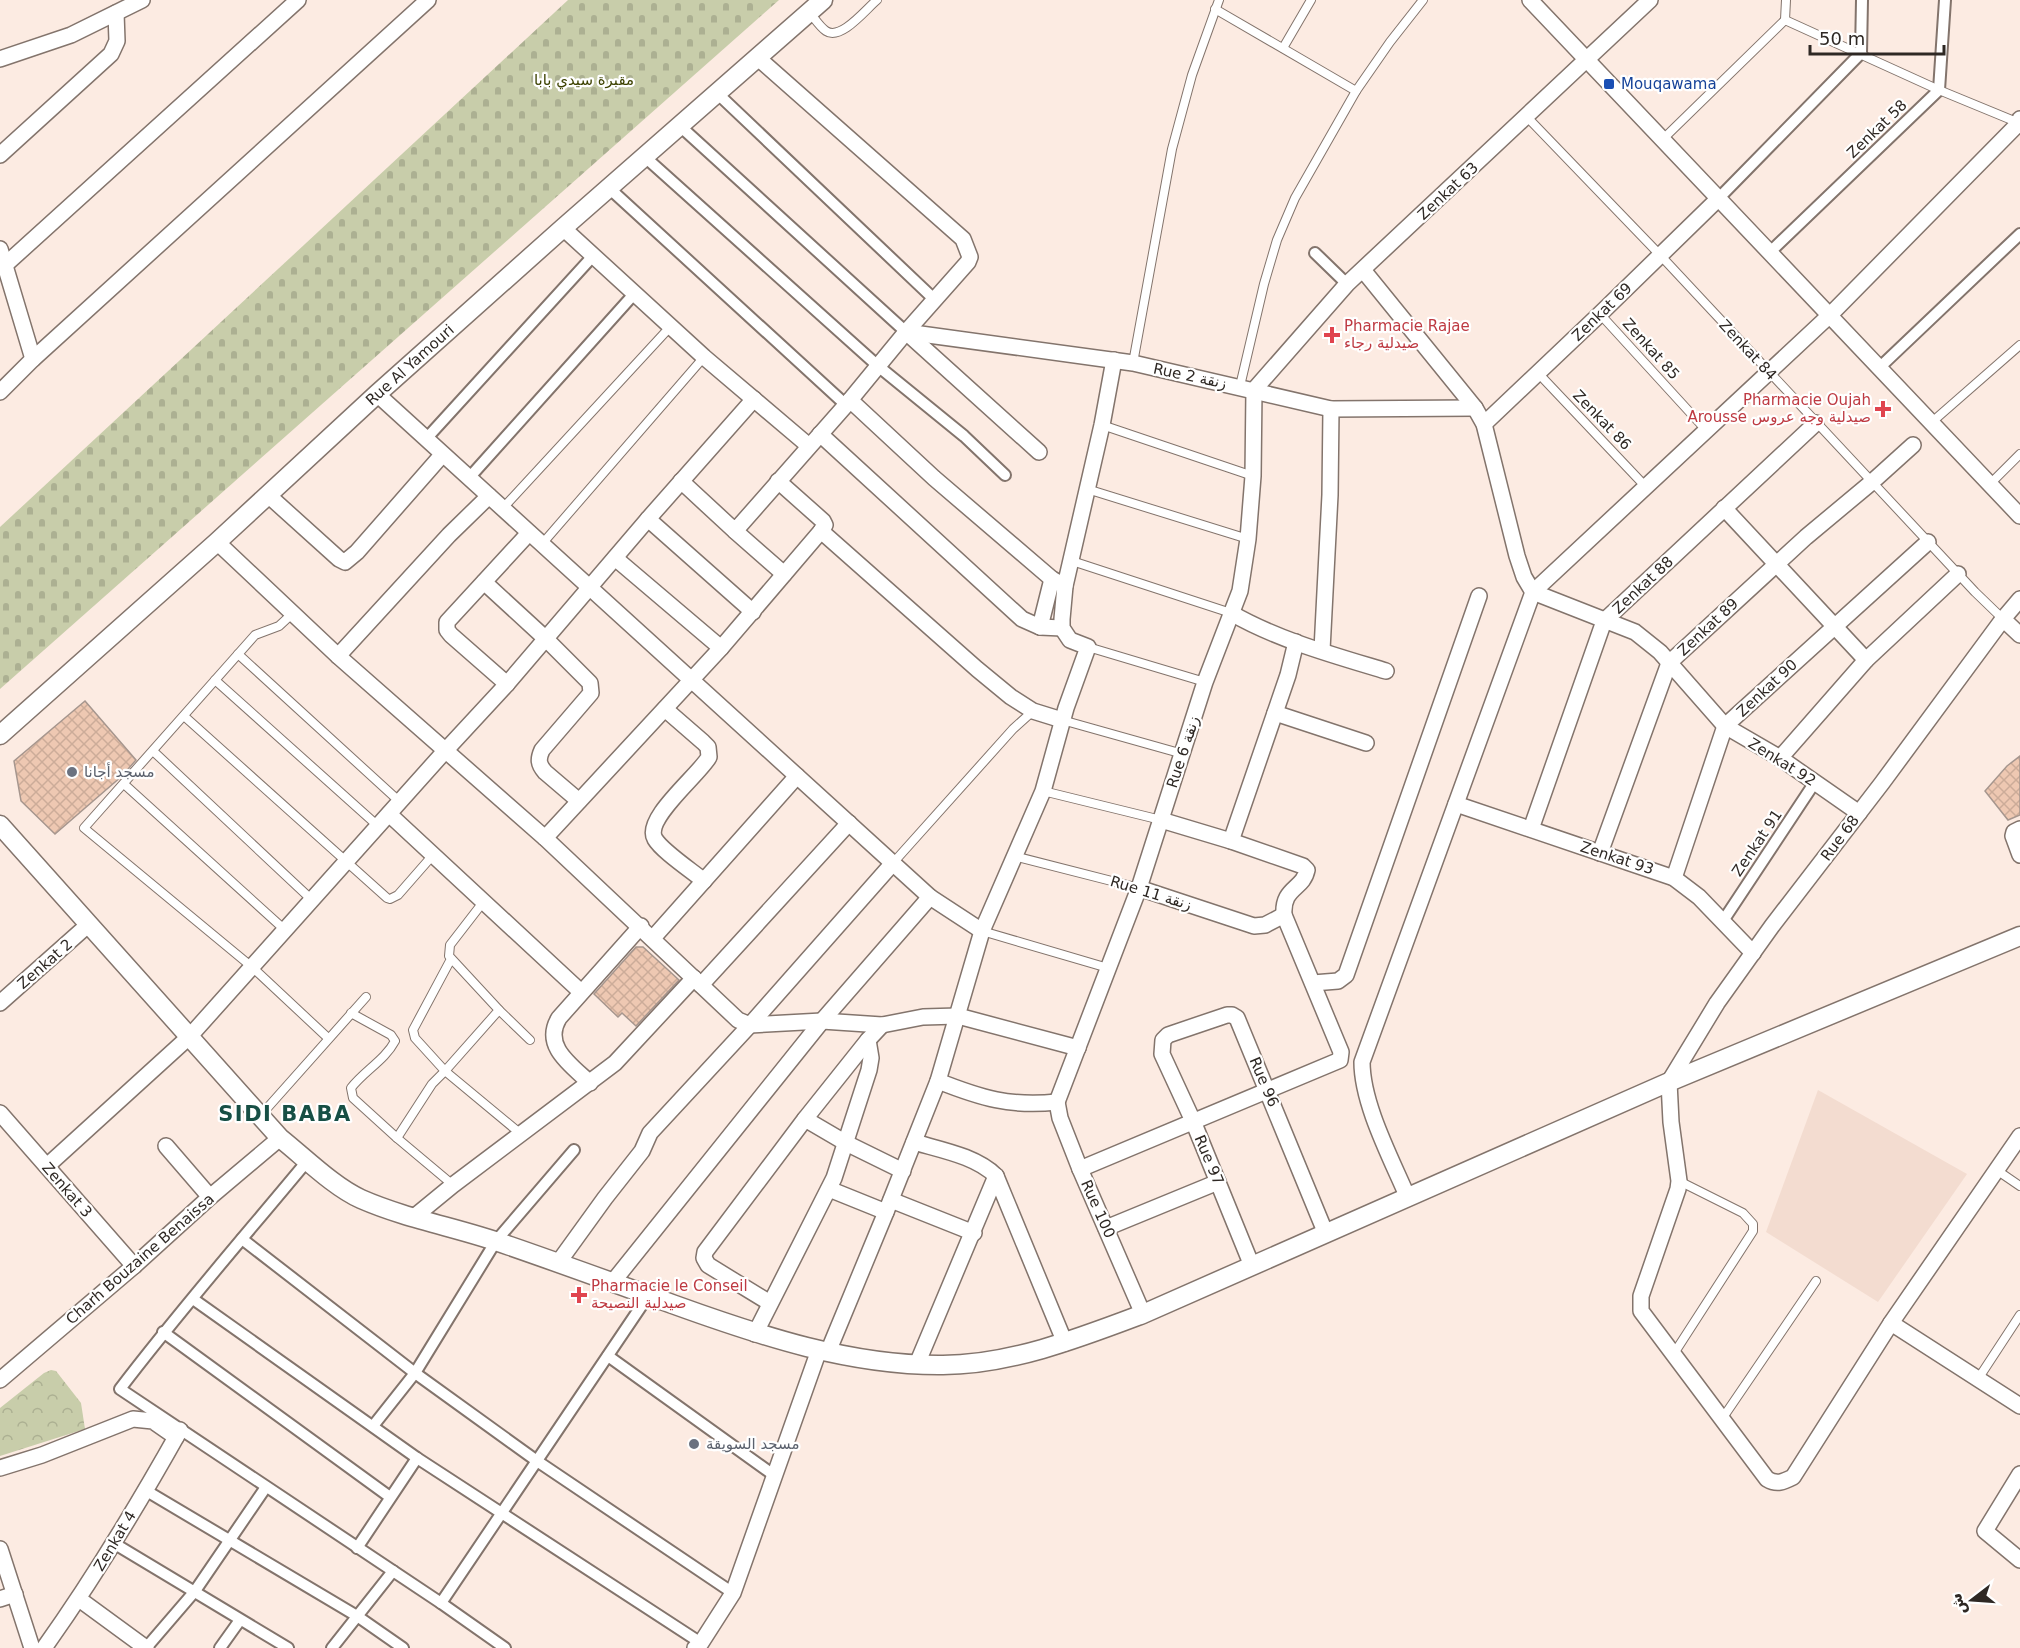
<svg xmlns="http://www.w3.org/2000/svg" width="2020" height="1648" font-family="'DejaVu Sans','Noto Sans Arabic',sans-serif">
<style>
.commercial{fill:#f3dcd0}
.cemetery{fill:url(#cemetery-stones)}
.park{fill:url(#park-crowns)}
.building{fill:url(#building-cross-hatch);stroke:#a6968e;stroke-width:1.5}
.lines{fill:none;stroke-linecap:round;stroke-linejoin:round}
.service-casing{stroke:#83746c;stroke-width:10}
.pedestrian-casing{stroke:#83746c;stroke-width:14}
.minor-casing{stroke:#83746c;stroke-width:18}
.tertiary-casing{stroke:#83746c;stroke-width:21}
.service{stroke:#fff;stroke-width:8}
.pedestrian{stroke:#fff;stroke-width:10}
.minor{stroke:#fff;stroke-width:15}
.tertiary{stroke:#fff;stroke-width:18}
.transit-dot{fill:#1a4fb4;stroke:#fff;stroke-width:2}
.health-dot{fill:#e0444e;stroke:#fff;stroke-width:2}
.worship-dot{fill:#6b7280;stroke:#fff;stroke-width:2}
.labels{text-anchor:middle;stroke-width:4.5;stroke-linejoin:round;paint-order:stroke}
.park-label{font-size:15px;fill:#3d4200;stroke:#fff}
.transit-label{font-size:15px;fill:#164399;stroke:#fff;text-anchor:start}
.street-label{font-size:15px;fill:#2e2824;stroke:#fff}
.health-label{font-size:15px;fill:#be3a42;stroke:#fff;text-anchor:start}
.worship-label{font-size:15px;fill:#5b616d;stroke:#fff;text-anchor:start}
.district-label{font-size:21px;font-weight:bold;letter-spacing:1.5px;fill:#174f45;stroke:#fff}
</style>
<defs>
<pattern id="cemetery-stones" width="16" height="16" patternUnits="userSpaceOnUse" patternTransform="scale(1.5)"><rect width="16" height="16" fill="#c8cdaa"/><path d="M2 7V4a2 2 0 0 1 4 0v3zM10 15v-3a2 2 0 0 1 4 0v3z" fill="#acb092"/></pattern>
<pattern id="park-crowns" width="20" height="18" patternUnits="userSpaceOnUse" patternTransform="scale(1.5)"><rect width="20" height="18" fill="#c8cdaa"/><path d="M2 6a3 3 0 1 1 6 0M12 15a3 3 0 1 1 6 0" fill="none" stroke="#acb092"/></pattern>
<pattern id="building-cross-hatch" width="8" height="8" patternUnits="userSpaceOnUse" patternTransform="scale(1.5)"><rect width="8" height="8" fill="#eec8b2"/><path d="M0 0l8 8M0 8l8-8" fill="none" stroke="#ccac99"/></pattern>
</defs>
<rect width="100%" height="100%" fill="#fcebe2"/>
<polygon class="commercial" points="1818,1090 1967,1174 1878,1302 1766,1232"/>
<polygon class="cemetery" points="568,0 779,0 0,689 0,527"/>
<polygon class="park" points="51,1370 56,1371 81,1403 85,1429 0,1456 0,1408 44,1373"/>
<g class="building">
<polygon points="85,701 136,760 122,776 55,834 21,801 14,761"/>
<polygon points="2020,756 2020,815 2008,820 1985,791 2007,766"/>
<polygon points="636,947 643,947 679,980 636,1026 622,1013 618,1017 594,994"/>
</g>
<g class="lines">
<defs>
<g id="service">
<polyline points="1215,9 1356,91"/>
<path d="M810,13c5,6 10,14 16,18 15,10 40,-22 51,-31"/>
<polyline points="1785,20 1786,0"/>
<polyline points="1283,48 1311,0"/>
<polyline points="1527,117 1661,256 1975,592 2003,619"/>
<polyline points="1662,140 1785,20 1939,90 2019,123"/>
<polyline points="1600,314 1706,430"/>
<polyline points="1133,363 1172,149 1192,75 1219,0"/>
<polyline points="1538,373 1645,486"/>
<polyline points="1240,386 1264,284 1277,240 1295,198 1356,91 1390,42 1423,0"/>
<polyline points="1932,422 2020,345"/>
<polyline points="1102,425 1253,476"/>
<polyline points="1990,484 2020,454"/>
<polyline points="1087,489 1248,539"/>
<polyline points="503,508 671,326"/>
<polyline points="542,544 704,357"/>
<polyline points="1072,561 1231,613"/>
<polyline points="293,613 279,626 255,635 84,828 252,967 328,1038"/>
<polyline points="1088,647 1205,682"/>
<polyline points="238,654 400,802"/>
<polyline points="215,680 378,826"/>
<polyline points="184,716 387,898 390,899 398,895 433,855"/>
<polyline points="1062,720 1183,754"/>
<polyline points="153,751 312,900"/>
<polyline points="124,784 285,930"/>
<polyline points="1043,791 1161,820"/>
<polyline points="1014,856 1139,888"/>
<polyline points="893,863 1013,729 1033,711"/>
<polyline points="484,901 450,945 449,956 499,1010 445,1071 521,1134"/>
<polyline points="982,931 1108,968"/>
<polyline points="499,1010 530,1040"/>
<path d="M351,1013l40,22 4,6c-10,19 -31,30 -44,47l2,10 44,40 56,47"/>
<polyline points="261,1115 366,997"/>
<polyline points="397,1138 432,1084 445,1071 415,1038 413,1030 451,959"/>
<polyline points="1998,1171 2020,1186"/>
<polyline points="1673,1355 1753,1231 1753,1224 1743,1213 1679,1181"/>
<polyline points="1978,1379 2020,1315"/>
<polyline points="1722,1419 1816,1281"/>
</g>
<g id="pedestrian">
<polyline points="718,94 935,300"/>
<polyline points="680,126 906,332"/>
<polyline points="645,157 878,366 964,436 1005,475"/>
<polyline points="609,188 846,405"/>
<polyline points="1718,199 1861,53 1862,0"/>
<polyline points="1770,252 1939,90 1945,0"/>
<polyline points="1315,253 1347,284"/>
<polyline points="1880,367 2020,234"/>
<polyline points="426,439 593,256"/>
<polyline points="469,478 634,294"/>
<polyline points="1723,921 1815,782"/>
<path d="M308,1160c-63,76 -128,150 -188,229l321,214 64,45"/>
<polyline points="242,1239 415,1373 537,1461 733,1593"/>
<polyline points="193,1299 417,1458 701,1643"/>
<polyline points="163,1332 390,1497"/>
<polyline points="608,1356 775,1476"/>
<polyline points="373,1426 415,1373 496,1241 574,1150"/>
<polyline points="145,1490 357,1616 403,1648"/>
<polyline points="115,1544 288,1648"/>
<polyline points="357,1548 417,1458"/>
<polyline points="441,1603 648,1296"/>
<polyline points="146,1648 195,1591 266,1487"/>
<polyline points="220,1648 240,1620"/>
<polyline points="332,1648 393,1571"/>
</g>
<g id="minor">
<polyline points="1530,0 2020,516"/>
<polyline points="0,59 71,35 142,0"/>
<polyline points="0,155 111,54 117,41 116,13"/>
<polyline points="563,228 704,357 809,446"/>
<polyline points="0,249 33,359"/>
<polyline points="5,265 298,0"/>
<polyline points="1363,270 1475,408 1484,424 1517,556 1524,577 1533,592 1635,632 1660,652 1725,726 1780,758 1859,813"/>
<polyline points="906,332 1133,363 1331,409 1475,408"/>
<polyline points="906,332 1039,452"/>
<polyline points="1254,390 1347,284 1650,0"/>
<polyline points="0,392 33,359 428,0"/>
<polyline points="377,394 930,897 982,931"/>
<polyline points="850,400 934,478 1052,579 1065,586"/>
<polyline points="1484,424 1600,314 1718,199"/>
<polyline points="820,434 1022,619 1040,627 1062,628"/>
<polyline points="681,481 735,531 846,405 906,332 968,262 970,257 963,239 758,58"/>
<polyline points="268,495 339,559 345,562 357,552 442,455"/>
<polyline points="1724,508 1866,660"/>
<polyline points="648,519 753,612"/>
<polyline points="735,531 784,574"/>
<polyline points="821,531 977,669 1011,697 1033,711 1062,720"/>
<polyline points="217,542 338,656 545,838 738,1020 750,1025 822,1021 882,1025 923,1017 958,1016 1078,1048"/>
<polyline points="615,558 721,648"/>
<path d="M484,582l62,57 44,44 1,10 -49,57c-4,9 -4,14 3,22l34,29"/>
<path d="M2020,599l-17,20 -121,164 -110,143 -55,77 -48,79 2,40 8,59 -1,8 -37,107v15l126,168c10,6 16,3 26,-2l98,-154 129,-187"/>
<path d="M1231,613c47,27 102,42 155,58"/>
<polyline points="2003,619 2020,635"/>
<polyline points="1040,627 1052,579"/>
<polyline points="1322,650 1330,495 1331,409"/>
<polyline points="338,656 449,535 489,496"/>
<polyline points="507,684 451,635 447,630 447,622 529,533"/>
<path d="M665,709l38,33 5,5 1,10c-10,18 -66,62 -54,82 7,12 37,32 49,42"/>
<polyline points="1275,713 1366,743"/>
<polyline points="1780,758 1866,660 1958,574"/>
<polyline points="1456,804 1674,878 1699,897 1753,953"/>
<polyline points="389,814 581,992"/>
<polyline points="1531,829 1604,621 1816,423"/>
<polyline points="2020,829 2014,832 2013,836 2020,855"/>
<polyline points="545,838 721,648 821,531 825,525 823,521 778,481"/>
<polyline points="1231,841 1288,675 1296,642"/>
<polyline points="1600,853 1669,663 1806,537 1872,482 1913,445"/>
<polyline points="1674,878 1725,726 1928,542"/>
<polyline points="1139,888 1254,926 1265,925 1284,915"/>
<polyline points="653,938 797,776"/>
<polyline points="1313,983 1338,981 1346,975 1479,596"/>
<polyline points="701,985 849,823"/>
<polyline points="0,1003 89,924"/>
<path d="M938,1081c43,17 72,26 119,21"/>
<path d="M590,1083c-19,-18 -48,-37 -31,-65l82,-92"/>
<polyline points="1057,1102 1139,888 1205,682 1240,591 1248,539 1253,476 1254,390"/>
<polyline points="1057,1102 1060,1118 1080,1169 1143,1314"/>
<polyline points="0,1113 134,1266"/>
<polyline points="805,1119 846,1143 903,1171"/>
<path d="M914,1142c27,8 62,14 82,34l69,167"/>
<polyline points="166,1146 210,1197"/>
<polyline points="47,1166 190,1036 445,751 507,684 648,519 754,399"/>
<path d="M1080,1169l260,-109 1,-8 -57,-137c-2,-28 19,-25 23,-45l-4,-4 -72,-25 -70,-21"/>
<polyline points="829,1189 886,1212"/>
<path d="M1408,1198c-17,-40 -46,-94 -46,-136l171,-470 297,-277 189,-192 1,-4"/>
<polyline points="891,1200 974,1233"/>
<polyline points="414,1217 453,1185 615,1063 694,978"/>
<polyline points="1106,1228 1218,1182"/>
<polyline points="558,1263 605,1198 642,1151 650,1133 750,1025 893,863"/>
<polyline points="1252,1266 1193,1121 1162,1054 1163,1040 1168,1035 1227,1015 1232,1015 1237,1018 1326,1234"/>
<polyline points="612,1283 822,1021 930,897"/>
<polyline points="770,1303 708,1265 704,1258 705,1252 805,1119 868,1040 882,1025"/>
<polyline points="1891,1323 2020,1406"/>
<polyline points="755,1334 834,1178 869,1070 871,1058 868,1040"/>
<polyline points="828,1352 886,1212 938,1081 982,931 1043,791 1066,708 1088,647 1070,640 1062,628 1062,619 1065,586 1102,425 1114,360"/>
<polyline points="917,1364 996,1176"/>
<polyline points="0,1380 134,1266 210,1197 280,1138"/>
<polyline points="0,1468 42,1455 133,1419 153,1421 176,1437"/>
<polyline points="2020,1474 1985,1531 2020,1560"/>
<polyline points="0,1549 32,1648"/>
<polyline points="0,1599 15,1594"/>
<polyline points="79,1599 146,1648"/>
<path d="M44,1648c50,-70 94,-143 136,-218"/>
<polyline points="695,1648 701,1643 733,1593 819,1350"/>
</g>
<g id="tertiary">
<polyline points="0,735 217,542 377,394 563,228 823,0"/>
<path d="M0,825l280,313c24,19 54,49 81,61 48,21 100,29 149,47 55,19 110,39 165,59 86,31 176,61 268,60 67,0 139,-28 200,-51l526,-232 351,-146"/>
</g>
</defs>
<use href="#service" class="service-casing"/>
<use href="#pedestrian" class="pedestrian-casing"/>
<use href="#minor" class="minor-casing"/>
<use href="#tertiary" class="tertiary-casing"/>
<use href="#service" class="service"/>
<use href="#pedestrian" class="pedestrian"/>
<use href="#minor" class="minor"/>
<use href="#tertiary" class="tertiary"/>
</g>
<rect class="transit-dot" x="1603" y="78" width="12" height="12" rx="3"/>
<g class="health-dot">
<path d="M1329 326h6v6h6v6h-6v6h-6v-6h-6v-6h6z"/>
<path d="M1880 400h6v6h6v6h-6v6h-6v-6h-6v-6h6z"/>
<path d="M576 1286h6v6h6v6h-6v6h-6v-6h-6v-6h6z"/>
</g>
<g class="worship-dot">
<circle cx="72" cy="772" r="6"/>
<circle cx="694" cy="1444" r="6"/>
</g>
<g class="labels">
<g class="park-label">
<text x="584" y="85">مقبرة سيدي بابا</text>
</g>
<g class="transit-label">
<text x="1621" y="89">Mouqawama</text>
</g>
<g class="street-label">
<text transform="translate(1877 129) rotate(-44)" y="5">Zenkat 58</text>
<text transform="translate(1448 191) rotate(-43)" y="5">Zenkat 63</text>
<text transform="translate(1602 312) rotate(-44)" y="5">Zenkat 69</text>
<text transform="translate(1651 349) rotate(48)" y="5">Zenkat 85</text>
<text transform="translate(1748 350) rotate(47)" y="5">Zenkat 84</text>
<text transform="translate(410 365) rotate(-42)" y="5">Rue Al Yamouri</text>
<text transform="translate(1190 376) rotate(12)" y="5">Rue 2 زنقة</text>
<text transform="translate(1602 420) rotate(46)" y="5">Zenkat 86</text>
<text transform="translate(1643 585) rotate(-43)" y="5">Zenkat 88</text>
<text transform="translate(1708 627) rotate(-43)" y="5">Zenkat 89</text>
<text transform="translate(1767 688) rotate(-43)" y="5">Zenkat 90</text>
<text transform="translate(1183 752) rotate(-72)" y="5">Rue 6 زنقة</text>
<text transform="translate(1782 762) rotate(32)" y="5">Zenkat 92</text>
<text transform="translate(1840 838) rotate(-53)" y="5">Rue 68</text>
<text transform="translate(1757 843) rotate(-56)" y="5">Zenkat 91</text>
<text transform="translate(1617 858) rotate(18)" y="5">Zenkat 93</text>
<text transform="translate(1151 893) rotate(17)" y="5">Rue 11 زنقة</text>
<text transform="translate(45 964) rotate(-41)" y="5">Zenkat 2</text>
<text transform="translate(1264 1082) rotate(67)" y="5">Rue 96</text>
<text transform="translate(1209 1160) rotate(67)" y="5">Rue 97</text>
<text transform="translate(67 1190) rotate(49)" y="5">Zenkat 3</text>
<text transform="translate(1098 1209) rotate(66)" y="5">Rue 100</text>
<text transform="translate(140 1259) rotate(-41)" y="5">Charh Bouzaine Benaissa</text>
<text transform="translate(115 1541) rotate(-59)" y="5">Zenkat 4</text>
</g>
<g class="health-label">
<text x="1344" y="331">Pharmacie Rajae<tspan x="1344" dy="17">صيدلية رجاء</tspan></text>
<text x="1871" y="405" text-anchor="end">Pharmacie Oujah<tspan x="1871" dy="17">Arousse صيدلية وجه عروس</tspan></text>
<text x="591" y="1291">Pharmacie le Conseil<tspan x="591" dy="17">صيدلية النصيحة</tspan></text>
</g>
<g class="worship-label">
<text x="84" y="777">مسجد أجانا</text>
<text x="706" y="1449">مسجد السويقة</text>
</g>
<g class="district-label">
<text x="285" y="1121">SIDI BABA</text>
</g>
</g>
<g transform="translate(1972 1600) rotate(253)" stroke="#ffffff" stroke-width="4.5" paint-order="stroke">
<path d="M0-4.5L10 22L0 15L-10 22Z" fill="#2e2824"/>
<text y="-9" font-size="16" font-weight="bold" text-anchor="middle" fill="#2e2824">ش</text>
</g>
<path d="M1810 45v9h134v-9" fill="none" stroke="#2e2824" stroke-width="3"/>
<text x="1819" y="45" font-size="18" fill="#2e2824" stroke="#ffffff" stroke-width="4.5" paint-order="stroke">50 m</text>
</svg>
